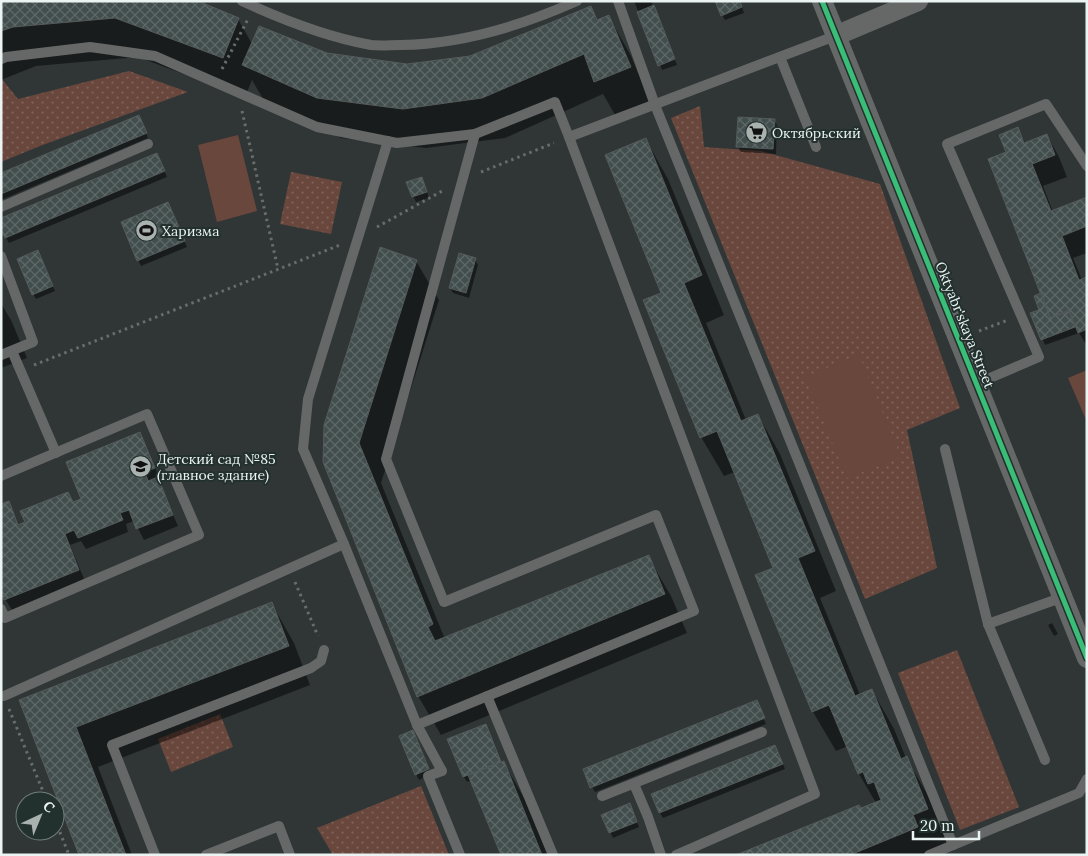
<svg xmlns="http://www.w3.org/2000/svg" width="1088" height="856" font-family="Lora,serif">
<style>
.grass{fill:url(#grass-dots)}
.pitch{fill:#69473d}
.shadow{fill:#0007}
.building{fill:url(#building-cross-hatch);stroke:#555b5a}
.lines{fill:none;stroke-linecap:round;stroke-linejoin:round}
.path{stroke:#696c6c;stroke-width:3;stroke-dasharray:2.5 4;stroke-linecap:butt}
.lane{stroke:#656867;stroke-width:10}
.street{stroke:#656867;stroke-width:20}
.cycleway-casing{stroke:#22302e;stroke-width:8}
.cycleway{stroke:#3abd76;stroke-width:5}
.labels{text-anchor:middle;stroke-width:4;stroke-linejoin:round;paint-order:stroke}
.poi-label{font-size:14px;fill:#ebf4f2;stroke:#22302e;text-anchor:start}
.street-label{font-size:14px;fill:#ebf4f2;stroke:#22302e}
</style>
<defs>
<pattern id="grass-dots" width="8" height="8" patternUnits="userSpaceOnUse" patternTransform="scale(1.25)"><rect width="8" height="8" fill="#69473d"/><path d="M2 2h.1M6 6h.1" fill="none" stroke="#7f625a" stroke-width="1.8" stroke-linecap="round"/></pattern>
<pattern id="building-cross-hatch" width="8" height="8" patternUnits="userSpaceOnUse" patternTransform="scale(1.25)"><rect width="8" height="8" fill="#414e4d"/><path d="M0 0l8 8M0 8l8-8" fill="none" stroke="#5d6867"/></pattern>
</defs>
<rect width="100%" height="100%" fill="#303636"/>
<g class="grass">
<polygon points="129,71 188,92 40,146 1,162 1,78 18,99"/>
<polygon points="700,106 704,147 761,151 880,184 960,408 907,430 937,568 865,599 671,118"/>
<polygon points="291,172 342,182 331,234 280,224"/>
<polygon points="957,650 1019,807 960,830 898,673"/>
<polygon points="220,714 233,747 171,772 158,739"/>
<polygon points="421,786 449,855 333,855 317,828"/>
</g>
<g class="pitch">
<polygon points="238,135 257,211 217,222 198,145"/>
<polygon points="859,355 901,457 847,478 805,377"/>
<polygon points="1087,370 1087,422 1068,378"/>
</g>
<g class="shadow">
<polygon points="1,1 238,19 252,44 407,65 471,57 590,7 598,21 609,17 631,56 652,107 618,120 603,94 505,138 426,148 341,138 266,104 252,80 245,97 138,57 36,66 1,80"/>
<polygon points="634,1 651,1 677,65 662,70"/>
<polygon points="740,1 744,13 725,20 722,15"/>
<polygon points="774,120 777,125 776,154 741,152 738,147"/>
<polygon points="142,121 148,138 1,200 1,175"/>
<polygon points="1017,129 1026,144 1047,135 1059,157 1067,177 1043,186 1053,212 1087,199 1087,253 1073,258 1082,280 1087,278 1087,346 1079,333 1045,345 1032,314 1041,311 1043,300 1007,153"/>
<polygon points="646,140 668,179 724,315 706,323 746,420 758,415 780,454 836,591 820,598 860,695 872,690 894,729 906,758 929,797 950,848 935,855 739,855 876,803 859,774 848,746 836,751 813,712 757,576 775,568 735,472 724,476 701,437 663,293"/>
<polygon points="160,160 167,177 9,243 6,238"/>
<polygon points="424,183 429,198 416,202 413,196"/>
<polygon points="171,209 187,247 141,266 138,260"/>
<polygon points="40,257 55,291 36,299 33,294"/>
<polygon points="475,259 478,265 469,298 453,293 450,288"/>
<polygon points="416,261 439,300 381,483 445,639 648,557 671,596 687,633 441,735 418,696 325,425"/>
<polygon points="1,303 12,322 27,358 1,368"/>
<polygon points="139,434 146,445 160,480 158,481 178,526 144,540 134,521 126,524 128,532 86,549 81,541 70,545 85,581 12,610 5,599 8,503 19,526 82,500"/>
<polygon points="272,604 294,643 310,685 98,767 132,855 80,855 21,701"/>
<polygon points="1052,623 1058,634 1054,636 1048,625"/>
<polygon points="758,705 766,724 595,792 592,787"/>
<polygon points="488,731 501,763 503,762 526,801 548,855 502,855 472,780 467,782 464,777"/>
<polygon points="416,737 431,774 419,780 416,774"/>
<polygon points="778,751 785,769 663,818 660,813"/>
<polygon points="632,810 639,827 613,838 610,832"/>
</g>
<g class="building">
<polygon points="1,1 198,1 239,18 223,58 115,18 13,27 1,31"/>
<polygon points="715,1 740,1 742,7 721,16"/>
<polygon points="654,5 675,59 658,66 637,12"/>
<polygon points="591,6 597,20 609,15 631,67 594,82 584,54 482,98 403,109 317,98 242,65 259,26 327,53 407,64 470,56"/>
<polygon points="139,115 147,133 1,194 1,173"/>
<polygon points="738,117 775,119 773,149 736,147"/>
<polygon points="1018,127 1024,143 1047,134 1055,155 1032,164 1051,211 1087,197 1087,226 1062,236 1079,280 1087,277 1087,329 1078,333 1069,310 1050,318 988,159 1006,152 999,135"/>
<polygon points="646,138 702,275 684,283 741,421 758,414 815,551 798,558 855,696 872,689 901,759 907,756 928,809 913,815 918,827 850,855 736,855 859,805 861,808 881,800 874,782 868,784 863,772 858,774 829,705 812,712 755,575 773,568 717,431 700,438 643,300 661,293 605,155"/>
<polygon points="157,153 165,171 5,238 1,230 1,218"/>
<polygon points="422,177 427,192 412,197 406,182"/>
<polygon points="168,202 185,241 137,261 121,222"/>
<polygon points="380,247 417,260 359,443 433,624 428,627 435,641 649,555 665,594 417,697 323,462 324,425"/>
<polygon points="38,250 53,286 32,295 17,259"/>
<polygon points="459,253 476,258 466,293 449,288"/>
<polygon points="1041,293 1050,318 1069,311 1075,327 1041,340 1030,313 1039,310 1034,296"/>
<polygon points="140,432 155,468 145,472 148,481 158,477 173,515 136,529 129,510 120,513 123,520 78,538 74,530 65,534 79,570 4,600 1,593 1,504 9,501 18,525 25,522 20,511 68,492 73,502 81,499 66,462"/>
<polygon points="272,602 289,646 76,727 126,855 79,855 19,700"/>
<polygon points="757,700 765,718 590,788 583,769"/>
<polygon points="486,724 501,762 463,777 447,739"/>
<polygon points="413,730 429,769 415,775 399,736"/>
<polygon points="775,745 783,764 659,813 651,794"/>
<polygon points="504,761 542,855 501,855 468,775"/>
<polygon points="630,803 637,822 609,833 601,815"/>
</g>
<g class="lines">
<g class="path">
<polyline points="222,69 248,19"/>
<polyline points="242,111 278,269"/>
<polyline points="481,172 554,143"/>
<polyline points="377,227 444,190"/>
<polyline points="979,331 1008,320"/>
<polyline points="34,365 340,245"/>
<polyline points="295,582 318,636"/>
<polyline points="9,709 47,801"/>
<polyline points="55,820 69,855"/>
</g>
<g class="lane">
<path d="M242,1c41,19 85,36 129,44 9,1 20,0 30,0 61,-1 120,-19 176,-44"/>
<polyline points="618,1 655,105 953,845"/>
<polyline points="780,57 816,147"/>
<polyline points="1,59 6,57 90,47 155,56 317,127 397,143 475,134 555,102 569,137 815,794 676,855"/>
<polyline points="569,137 835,36"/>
<polyline points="388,141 308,399 303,449 344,544 417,725 442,771 428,776 460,855"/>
<polyline points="1,207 148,144"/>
<polyline points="1,256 33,342 1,355"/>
<polyline points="12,351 56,453"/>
<polyline points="976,384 1039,357 947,144 1046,104 1087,166"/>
<polyline points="945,449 988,624 1045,760"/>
<polyline points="1,476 147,414 199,535 5,618 1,609"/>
<polyline points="988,624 1063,597"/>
<polyline points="4,696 344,544"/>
<polyline points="487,696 553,855"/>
<polyline points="417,725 694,611 656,515 444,602 386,459 475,134"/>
<polyline points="634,784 648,817 661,855"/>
<polyline points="602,796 762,732"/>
<polyline points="155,855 112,745 311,668 321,661 324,650"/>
<polyline points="206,855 279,826 290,855"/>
<polyline points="929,855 1079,793 1087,779"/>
</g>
<g class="street">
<polyline points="822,1 1087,658"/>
<polyline points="835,36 918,1"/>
</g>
<defs>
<polyline id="cycleway" points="822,1 1087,658"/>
</defs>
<use href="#cycleway" class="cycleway-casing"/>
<use href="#cycleway" class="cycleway"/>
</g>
<defs>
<symbol id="supermarket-disc" viewBox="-11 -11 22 22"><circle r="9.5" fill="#aab2b0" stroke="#22302e"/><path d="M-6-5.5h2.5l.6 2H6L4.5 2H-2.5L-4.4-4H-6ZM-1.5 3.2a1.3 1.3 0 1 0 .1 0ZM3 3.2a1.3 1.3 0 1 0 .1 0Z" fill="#111"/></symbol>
<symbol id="stadium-disc" viewBox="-11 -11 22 22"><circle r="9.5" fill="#aab2b0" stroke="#22302e"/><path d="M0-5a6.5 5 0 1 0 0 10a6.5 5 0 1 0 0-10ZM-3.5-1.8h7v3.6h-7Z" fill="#111"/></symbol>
<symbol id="school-disc" viewBox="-11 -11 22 22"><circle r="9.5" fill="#aab2b0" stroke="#22302e"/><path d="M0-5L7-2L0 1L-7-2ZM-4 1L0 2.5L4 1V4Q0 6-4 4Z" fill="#111"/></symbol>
</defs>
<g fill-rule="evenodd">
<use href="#supermarket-disc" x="744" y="120" width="25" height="25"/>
<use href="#stadium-disc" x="134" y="218" width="25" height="25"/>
<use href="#school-disc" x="128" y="454" width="25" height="25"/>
</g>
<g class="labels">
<g class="poi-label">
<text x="772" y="138">Октябрьский</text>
<text x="162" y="236">Харизма</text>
<text x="157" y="464">Детский сад №85<tspan x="157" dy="16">(главное здание)</tspan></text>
</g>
<g class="street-label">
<text transform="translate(965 325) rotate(68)" y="5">Oktyabr'skaya Street</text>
</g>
</g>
<rect width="1088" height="856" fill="none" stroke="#ebf4f2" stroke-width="5"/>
<g transform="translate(40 816) rotate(44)"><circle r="24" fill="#22302e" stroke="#727e7c"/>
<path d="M0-4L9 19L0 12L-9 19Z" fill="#aab2b0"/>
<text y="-8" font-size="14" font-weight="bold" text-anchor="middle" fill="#ebf4f2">С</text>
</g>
<path d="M913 831v8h66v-8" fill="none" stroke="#ebf4f2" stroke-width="2.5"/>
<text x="920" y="831" font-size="15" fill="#ebf4f2" stroke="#22302e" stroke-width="4" paint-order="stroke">20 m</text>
</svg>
